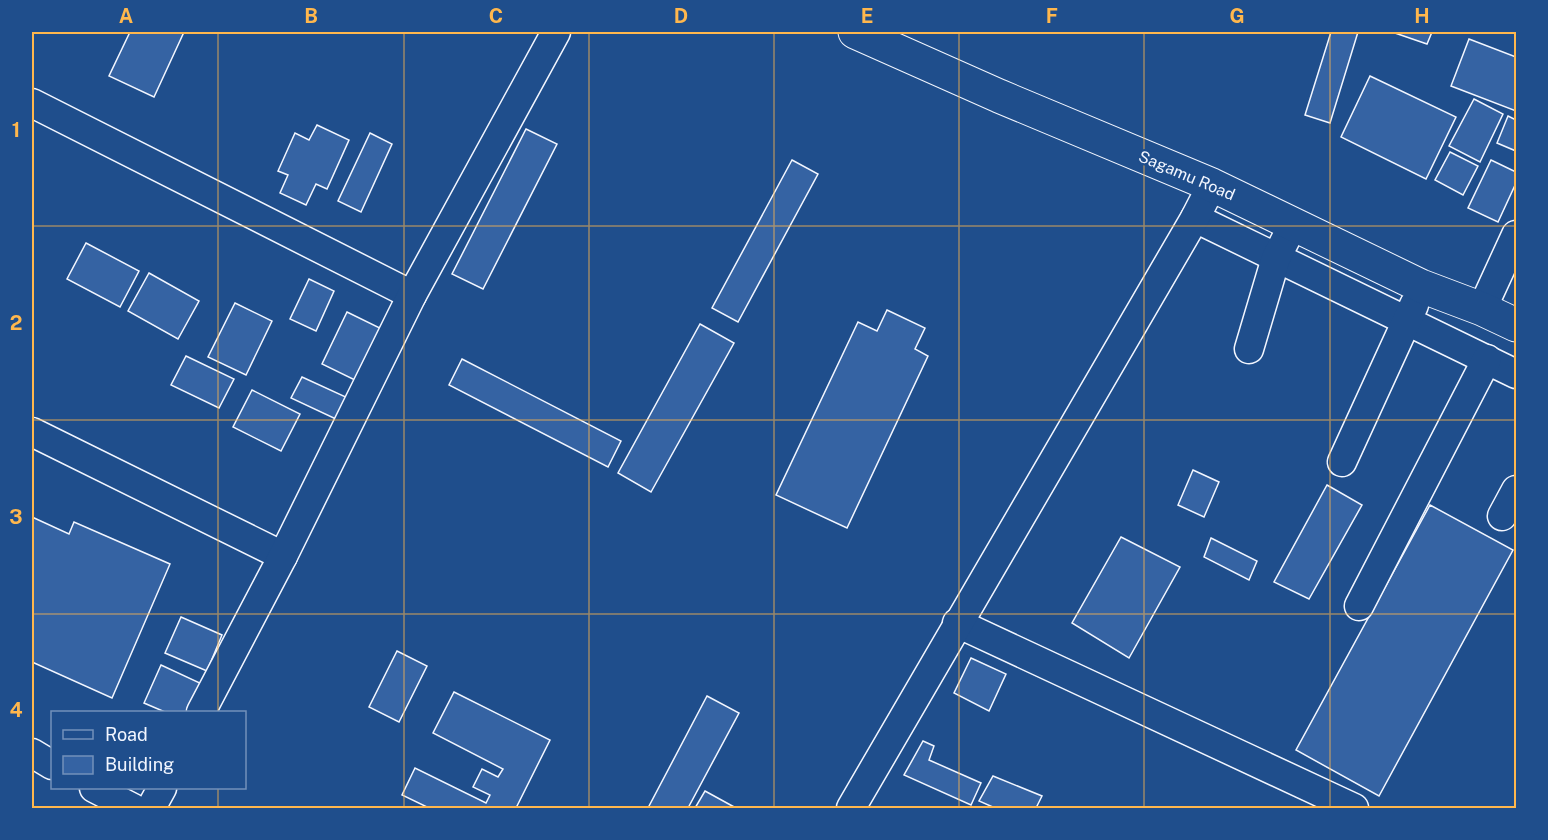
<svg xmlns="http://www.w3.org/2000/svg" width="1548" height="840" font-family="'Public Sans',sans-serif">
<style>
.building{fill:#3563a3;stroke:#f2f6ff;stroke-width:1.5}
.lines{fill:none;stroke-linecap:round;stroke-linejoin:round}
.minor-casing{stroke:#f2f6ff;stroke-width:31}
.highway-casing{stroke:#f2f6ff;stroke-width:35}
.minor{stroke:#1f4e8c;stroke-width:28}
.highway{stroke:#1f4e8c;stroke-width:33}
.grid{fill:none;stroke:#ffb74d;stroke-width:1.5;stroke-opacity:0.55}
.labels{text-anchor:middle;stroke-width:4.5;stroke-linejoin:round;paint-order:stroke}
.street-label{font-size:16px;fill:#f2f6ff;stroke:#1f4e8c}
.neatline{fill:none;stroke:#ffb74d;stroke-width:2}
.grid-label{font-size:20px;text-anchor:middle;font-weight:bold;fill:#ffb74d}
</style>
<rect width="100%" height="100%" fill="#1f4e8c"/>
<g class="building">
<polygon points="130,32 184,32 154,97 109,76"/>
<polygon points="1331,32 1358,32 1330,123 1305,115"/>
<polygon points="1392,32 1432,32 1427,44"/>
<polygon points="1469,39 1516,57 1516,111 1451,86"/>
<polygon points="1370,76 1456,117 1426,179 1341,137"/>
<polygon points="1474,99 1503,114 1480,162 1449,146"/>
<polygon points="1508,116 1516,120 1516,151 1497,143"/>
<polygon points="317,125 349,140 327,189 316,184 306,205 280,193 288,175 278,171 295,133 309,140"/>
<polygon points="526,129 557,144 483,289 452,274"/>
<polygon points="370,133 392,144 361,212 338,201"/>
<polygon points="1450,152 1478,166 1463,195 1435,180"/>
<polygon points="792,160 818,174 738,322 712,308"/>
<polygon points="1491,160 1516,172 1516,183 1498,222 1468,208"/>
<polygon points="86,243 139,271 120,307 67,279"/>
<polygon points="149,273 199,301 178,339 128,311"/>
<polygon points="309,279 334,291 316,331 290,319"/>
<polygon points="235,303 272,321 246,375 208,357"/>
<polygon points="887,310 925,328 915,349 928,356 847,528 776,495 858,322 877,331"/>
<polygon points="347,312 388,332 363,384 322,364"/>
<polygon points="700,324 734,343 651,492 618,473"/>
<polygon points="186,356 234,379 219,408 171,385"/>
<polygon points="462,359 621,441 608,467 449,385"/>
<polygon points="302,377 348,398 338,420 291,398"/>
<polygon points="252,390 300,414 281,451 233,427"/>
<polygon points="1193,470 1219,482 1204,517 1178,505"/>
<polygon points="1327,485 1362,505 1309,599 1274,582"/>
<polygon points="1430,505 1513,550 1379,796 1296,750"/>
<polygon points="32,517 69,534 74,522 170,564 112,698 32,662"/>
<polygon points="1121,537 1180,567 1129,658 1072,623"/>
<polygon points="1211,538 1257,561 1249,580 1204,557"/>
<polygon points="181,617 222,635 207,671 165,653"/>
<polygon points="397,651 427,666 399,722 369,707"/>
<polygon points="971,658 1006,674 989,711 954,693"/>
<polygon points="161,665 202,684 189,712 165,712 144,703"/>
<polygon points="454,692 550,740 516,808 429,808 402,795 415,768 486,803 490,795 473,787 482,769 498,777 503,769 433,733"/>
<polygon points="707,696 739,713 688,808 648,808"/>
<polygon points="923,741 934,746 929,760 981,783 971,805 904,775"/>
<polygon points="993,776 1042,796 1036,808 995,808 979,801"/>
<polygon points="705,791 736,808 695,808"/>
</g>
<g class="lines">
<defs>
<g id="minor">
<polyline points="32,103 412,295"/>
<polyline points="1195,218 1516,374"/>
<polyline points="1482,309 1516,235"/>
<polyline points="1249,349 1276,258 1294,223"/>
<polyline points="32,432 283,556"/>
<polyline points="1342,462 1414,305"/>
<polyline points="1502,516 1516,490"/>
<polyline points="1359,606 1487,359"/>
<polyline points="957,623 1354,808"/>
<polyline points="201,712 283,556 412,295 556,32"/>
<polyline points="32,753 52,765"/>
<polyline points="94,788 133,808"/>
<polyline points="151,808 162,788"/>
<polyline points="851,808 1195,218 1212,185"/>
</g>
<polyline id="highway" points="855,32 999,96 1212,185 1421,286 1482,309 1516,325"/>
</defs>
<use href="#minor" class="minor-casing"/>
<use href="#highway" class="highway-casing"/>
<use href="#minor" class="minor"/>
<use href="#highway" class="highway"/>
</g>
<path class="grid" d="M218,32v680M404,32v776M589,32v776M774,32v776M959,32v776M1144,32v776M1330,32v776M32,226h1484M32,420h1484M32,614h1484M218,788v20"/>
<g class="labels">
<g class="street-label">
<text transform="translate(1187 175) rotate(23)" y="6">Sagamu Road</text>
</g>
</g>
<rect width="1548" height="840" fill="none" stroke="#1f4e8c" stroke-width="66"/>
<rect x="51" y="711" width="195" height="78" fill="#1f4e8c" stroke="#7391ba" stroke-width="1.5"/>
<rect x="63" y="730" width="30" height="9" fill="#1f4e8c" stroke="#7391ba" stroke-width="1.5"/>
<text x="105" y="741" font-size="18" fill="#f2f6ff">Road</text>
<rect x="63" y="756" width="30" height="18" fill="#3563a3" stroke="#7391ba" stroke-width="1.5"/>
<text x="105" y="771" font-size="18" fill="#f2f6ff">Building</text>
<rect x="33" y="33" width="1482" height="774" class="neatline"/>
<g class="grid-label">
<text x="126" y="23">A</text>
<text x="311" y="23">B</text>
<text x="496" y="23">C</text>
<text x="681" y="23">D</text>
<text x="867" y="23">E</text>
<text x="1052" y="23">F</text>
<text x="1237" y="23">G</text>
<text x="1422" y="23">H</text>
<text x="16" y="137">1</text>
<text x="16" y="330">2</text>
<text x="16" y="524">3</text>
<text x="16" y="717">4</text>
</g>
</svg>
